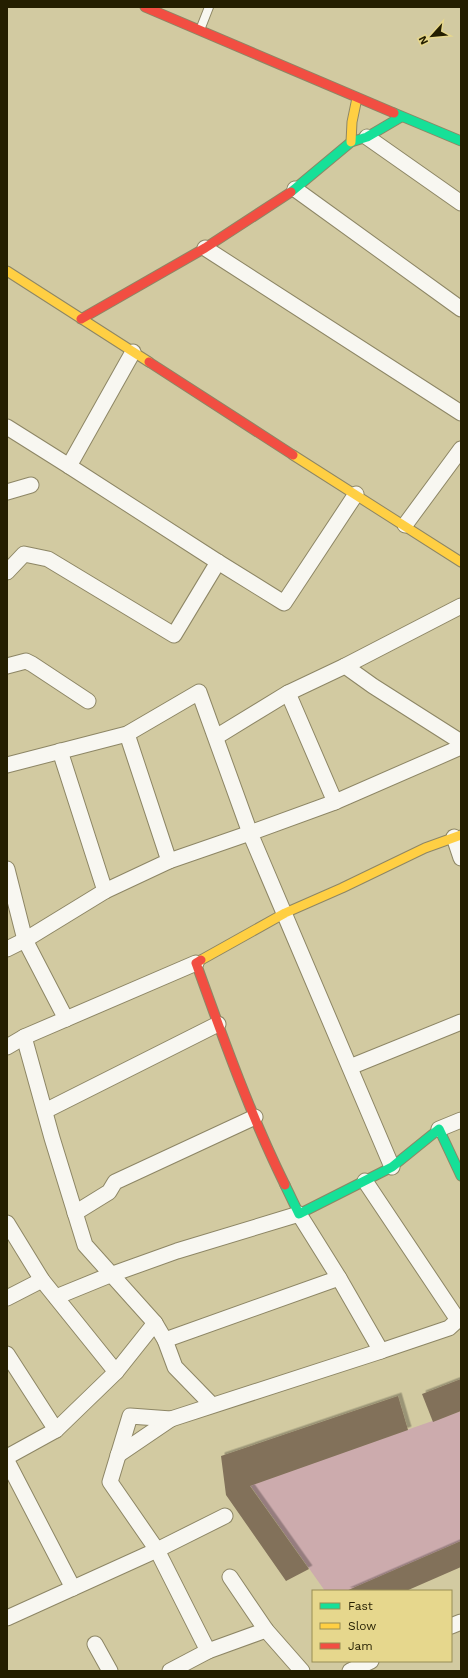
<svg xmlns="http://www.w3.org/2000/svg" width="468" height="1678" font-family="'Work Sans',sans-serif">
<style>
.green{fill:#ccabad}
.building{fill:#82715a;filter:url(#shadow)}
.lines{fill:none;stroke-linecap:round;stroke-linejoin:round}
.lane-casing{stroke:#8d8665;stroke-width:10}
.street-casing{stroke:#8d8665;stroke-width:17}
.fast-casing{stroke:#8d8665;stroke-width:11}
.slow-casing{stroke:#8d8665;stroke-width:11}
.jam-casing{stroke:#8d8665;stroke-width:11}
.lane{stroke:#f8f7f1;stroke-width:8}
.street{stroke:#f8f7f1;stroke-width:15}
.fast{stroke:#16e098;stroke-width:9}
.slow{stroke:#ffcf43;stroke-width:9}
.jam{stroke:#f24e42;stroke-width:9}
</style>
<defs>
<filter id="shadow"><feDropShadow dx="3.5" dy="-3.5" stdDeviation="0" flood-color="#0004"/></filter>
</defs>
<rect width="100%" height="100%" fill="#d2caa1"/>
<polygon class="green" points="461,1411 461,1541 348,1591 325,1591 250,1485"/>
<g class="building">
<polygon points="461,1379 461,1411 433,1422 422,1394"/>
<polygon points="398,1396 408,1430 250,1486 309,1569 286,1581 226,1495 221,1456"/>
<polygon points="461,1541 461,1567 406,1591 346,1591"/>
</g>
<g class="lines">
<defs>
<polyline id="lane" points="200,30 209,7"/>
<g id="street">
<polyline points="367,137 461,203"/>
<polyline points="295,189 461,309"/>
<polyline points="205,248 461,413"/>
<polyline points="133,352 69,466 218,562 284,603 356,494"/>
<polyline points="7,427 69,466"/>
<polyline points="7,492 31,485"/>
<polyline points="405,525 461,449"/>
<polyline points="7,572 24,554 48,559 174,635 218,562"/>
<polyline points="7,666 26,661 32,664 88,701"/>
<polyline points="345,666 461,606"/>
<polyline points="216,737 288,693"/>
<polyline points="60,751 105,891"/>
<polyline points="7,765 127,734 199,692 250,833 169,861"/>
<polyline points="335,802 461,747"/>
<polyline points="454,837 461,858"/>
<polyline points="7,869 25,940 66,1019"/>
<polyline points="7,949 25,940 105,891 169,861 127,734"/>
<polyline points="7,1047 24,1037"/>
<polyline points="350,1067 461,1022"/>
<polyline points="45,1111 218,1024"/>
<polyline points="439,1129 461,1120"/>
<polyline points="392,1167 250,833 335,802 288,693 345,666 373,686 461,742"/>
<polyline points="365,1181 458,1320"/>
<polyline points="75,1213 109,1192 115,1182 255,1117"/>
<polyline points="7,1223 42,1280 116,1372"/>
<polyline points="56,1297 110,1275 177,1251 299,1214 339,1278 381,1351 449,1328 461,1317"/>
<polyline points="7,1298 42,1280"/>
<polyline points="155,1323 165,1340 339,1278"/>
<polyline points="165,1340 175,1367 212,1405"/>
<polyline points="7,1354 56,1430 116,1372 155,1323 85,1245 52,1138 24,1037 196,963"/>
<polyline points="118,1455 171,1419"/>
<polyline points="7,1457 56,1430"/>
<polyline points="7,1461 73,1588"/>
<polyline points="230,1577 266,1630 302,1671"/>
<polyline points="7,1618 157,1550 225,1516"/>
<polyline points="451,1626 461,1622"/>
<polyline points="266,1630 208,1651 157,1550 110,1482 130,1416 171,1419 381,1351"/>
<polyline points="95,1644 110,1671"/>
<polyline points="170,1671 208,1651"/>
<polyline points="350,1671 371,1661"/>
</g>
<g id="fast">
<polyline points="394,113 461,141"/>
<polyline points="291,192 351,142 367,137 401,117"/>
<polyline points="285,1185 299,1214 392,1167 439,1129 461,1176"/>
</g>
<g id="slow">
<polyline points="351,142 352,122 357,98"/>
<polyline points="7,271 149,362"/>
<polyline points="293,455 461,562"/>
<polyline points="201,960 285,913 342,888 425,848 461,835"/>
</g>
<g id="jam">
<polyline points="145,7 394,113"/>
<polyline points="81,319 205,248 291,192"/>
<polyline points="149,362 293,455"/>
<path d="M201,960l-5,3c27,75 54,151 89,222"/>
</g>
</defs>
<use href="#lane" class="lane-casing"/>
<use href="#street" class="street-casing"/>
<use href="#fast" class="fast-casing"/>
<use href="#slow" class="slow-casing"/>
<use href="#jam" class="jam-casing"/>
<use href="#lane" class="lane"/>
<use href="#street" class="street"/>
<use href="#fast" class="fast"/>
<use href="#slow" class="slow"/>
<use href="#jam" class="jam"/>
</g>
<rect width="468" height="1678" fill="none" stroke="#241e00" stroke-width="16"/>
<rect x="312" y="1590" width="140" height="72" fill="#e6d78d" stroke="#988d55"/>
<rect x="320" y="1603" width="20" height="6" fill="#16e098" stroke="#988d55"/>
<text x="348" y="1610" font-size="12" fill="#241e00">Fast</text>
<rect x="320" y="1623" width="20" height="6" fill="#ffcf43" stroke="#988d55"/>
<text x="348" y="1630" font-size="12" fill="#241e00">Slow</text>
<rect x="320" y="1643" width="20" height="6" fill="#f24e42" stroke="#988d55"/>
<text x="348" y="1650" font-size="12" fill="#241e00">Jam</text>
<g transform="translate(432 36) rotate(243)" stroke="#e6d78d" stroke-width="3" paint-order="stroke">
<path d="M0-3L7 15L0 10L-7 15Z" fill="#241e00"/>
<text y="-6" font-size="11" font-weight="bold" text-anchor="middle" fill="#241e00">N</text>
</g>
</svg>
